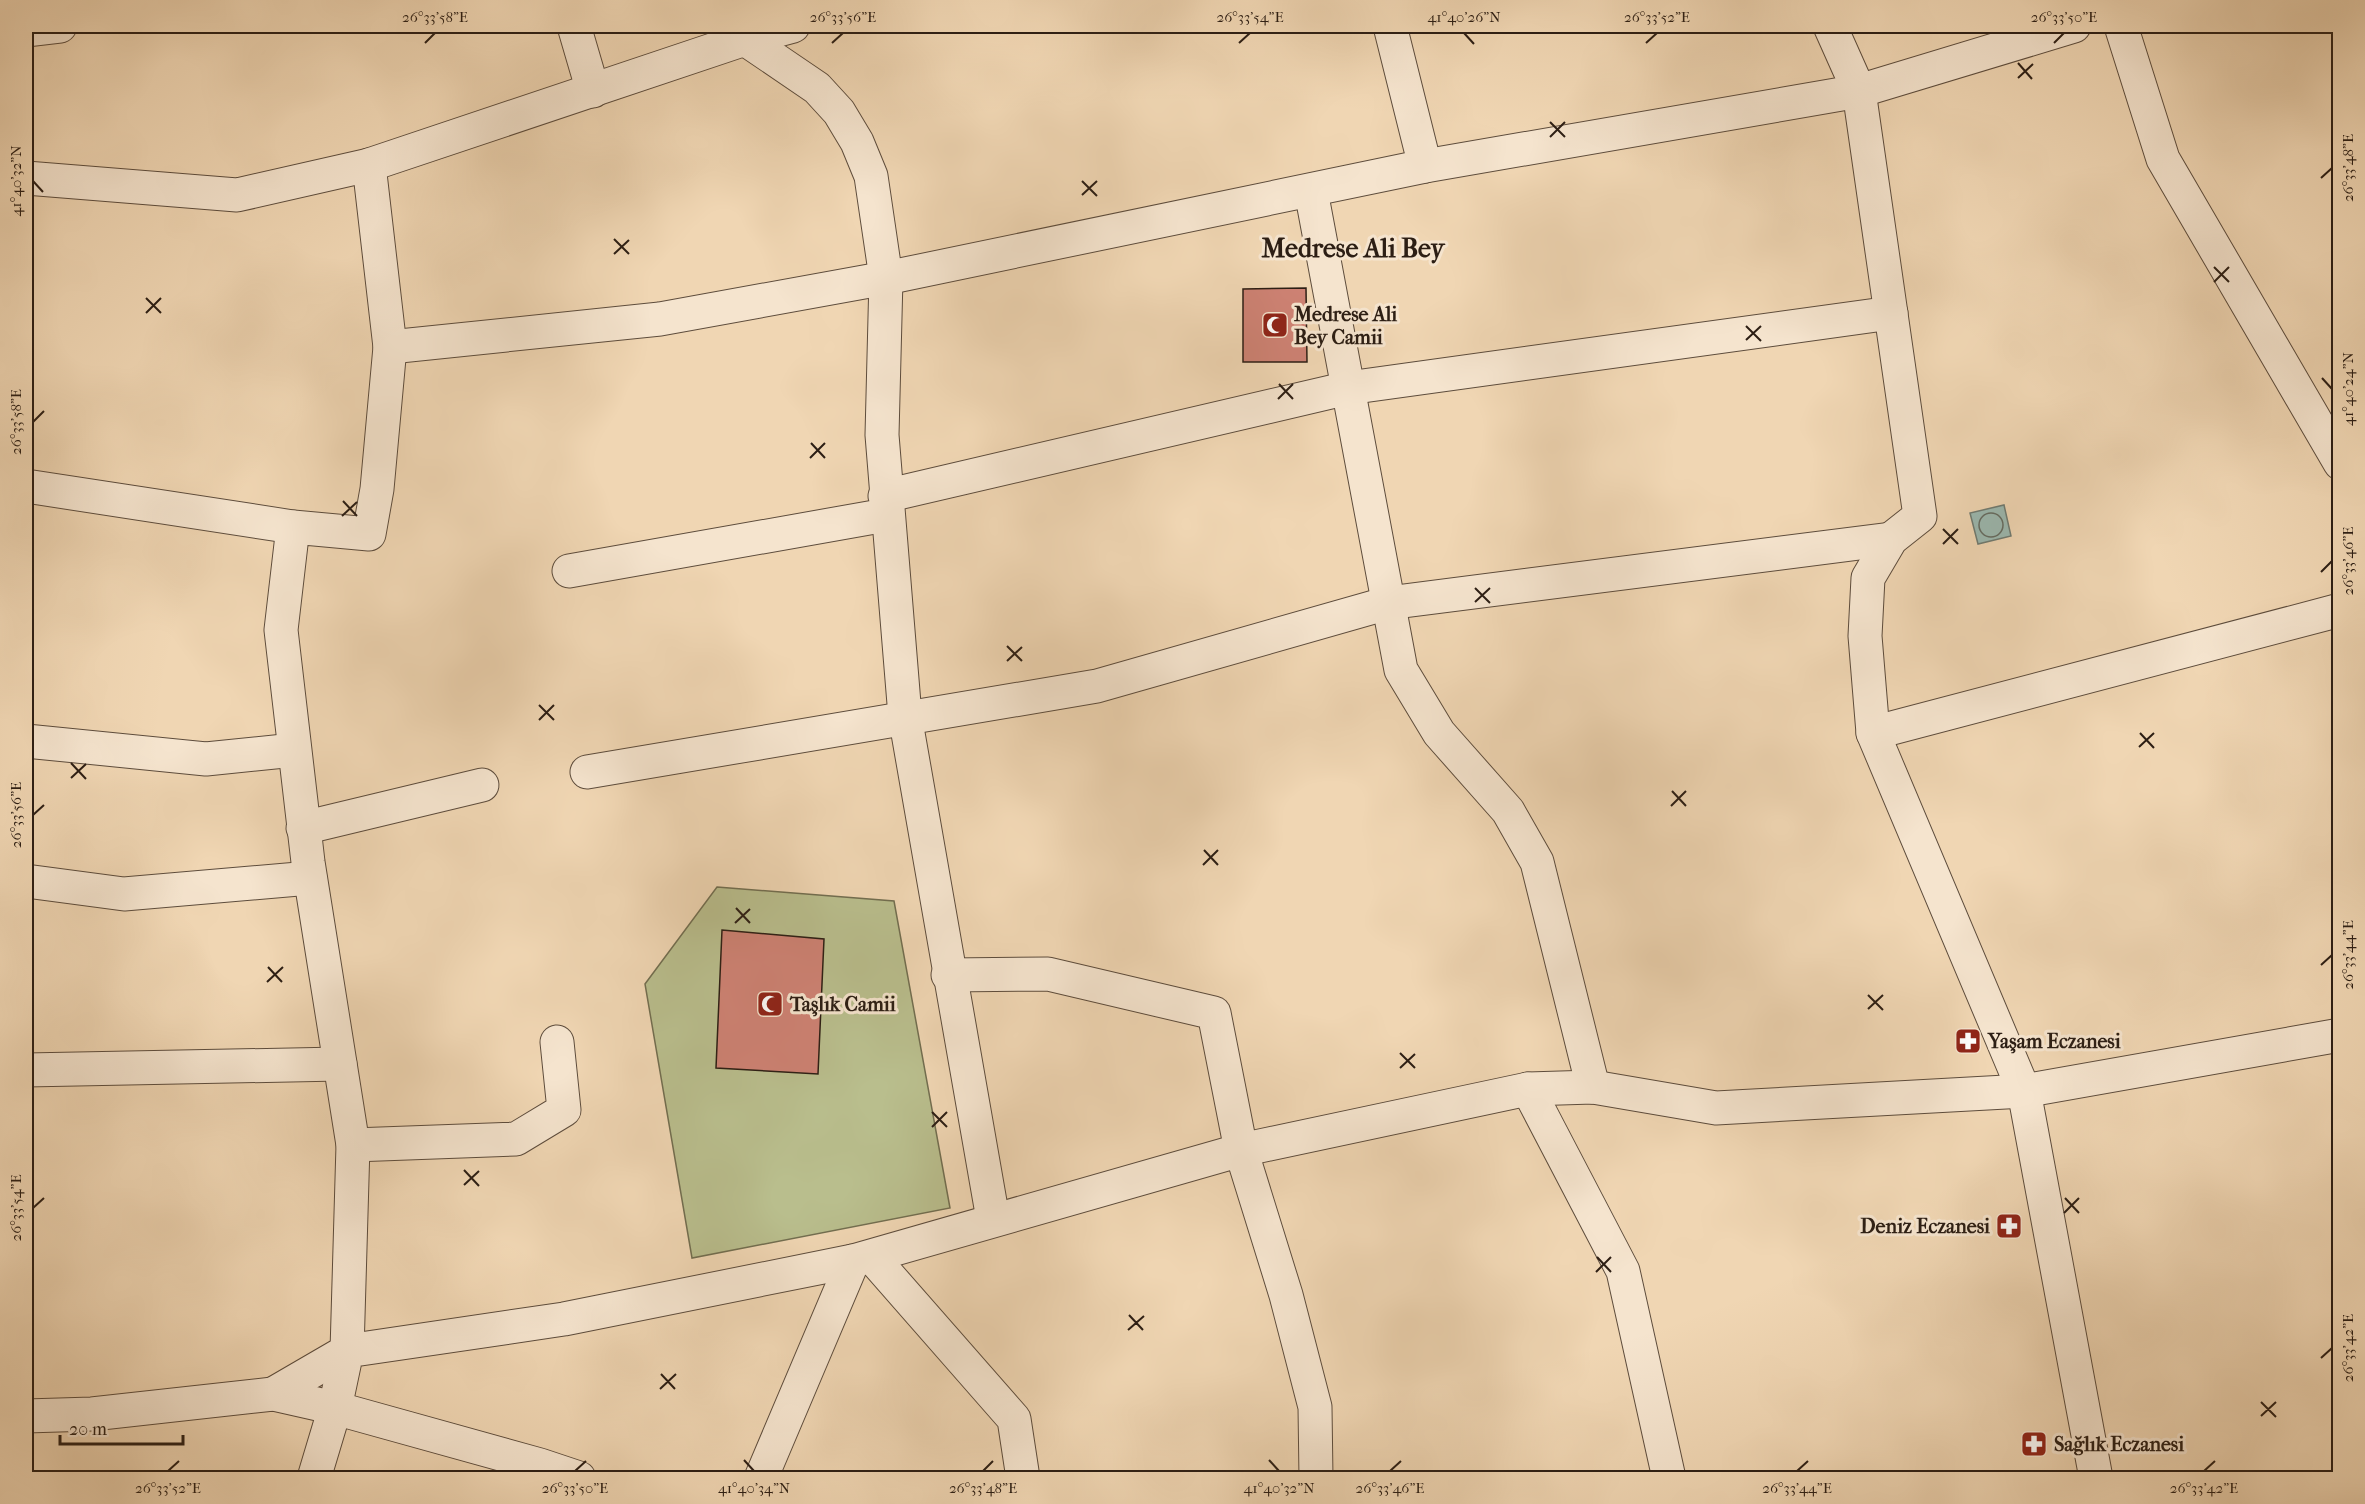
<svg xmlns="http://www.w3.org/2000/svg" width="2365" height="1504" font-family="'IM FELL French Canon',serif">
<style>
.green{fill:#b9be8d;stroke:#726e50;stroke-width:1.5}
.water{fill:#9bb9b1;stroke:#6f7b72;stroke-width:1.5}
.lines{fill:none;stroke-linecap:round;stroke-linejoin:round}
.shore{stroke:#646c62;stroke-width:1.5}
.building{fill:#ce8274;stroke:#2c1e14;stroke-width:1.5}
.street-casing{stroke:#5d4c3c;stroke-width:35}
.street{stroke:#f5e4ce;stroke-width:33}
.ticks{fill:none;stroke:#2c1e14;stroke-width:2}
.labels{text-anchor:middle;stroke-width:6;stroke-linejoin:round;paint-order:stroke}
.poi-label{font-size:20px;font-weight:bold;fill:#2c1e14;stroke:#f5e4ce;text-anchor:start}
.district-label{font-size:26px;font-weight:bold;fill:#2c1e14;stroke:#f5e4ce}
.neatline{fill:none;stroke:#2c1e14;stroke-width:2}
.ticks-label{font-size:15px;text-anchor:middle;fill:#2c1e14}
</style>
<rect width="100%" height="100%" fill="#f0d6b3"/>
<filter id="stains"><feTurbulence type="fractalNoise" baseFrequency=".00333" numOctaves="4"/><feColorMatrix values="0 0 0 0 .2 0 0 0 0 .09 0 0 0 0 .02 0 0 0 .5 -.17"/></filter>
<radialGradient id="worn" r=".72"><stop offset=".6" stop-color="#630" stop-opacity="0"/><stop offset="1" stop-color="#630" stop-opacity=".3"/></radialGradient>
<polygon class="green" points="717,887 894,901 950,1208 692,1258 645,984"/>
<polygon class="water" points="2004,505 2011,536 1978,544 1970,513"/>
<g class="lines">
<circle class="shore" cx="1991" cy="525" r="12"/>
</g>
<g class="building">
<polygon points="1306,288 1307,362 1243,362 1243,289"/>
<polygon points="722,930 824,939 818,1074 716,1068"/>
</g>
<g class="lines">
<defs>
<g id="street">
<polyline points="574,26 593,91"/>
<polyline points="1390,26 1425,166"/>
<polyline points="1830,26 1859,91 1920,516 1891,539 1868,578 1865,636 1873,733 2024,1091 2096,1478"/>
<polyline points="2121,26 2163,159 2340,463"/>
<polyline points="26,30 60,26"/>
<polyline points="745,39 817,88 839,112 857,142 871,176 886,278 882,435 905,716 993,1219"/>
<polyline points="26,178 237,195 369,165 745,39 793,26"/>
<polyline points="1311,191 1401,670 1439,733 1508,811 1537,862 1593,1087"/>
<polyline points="390,347 660,319 886,278 1425,166 1859,91 2074,26"/>
<polyline points="26,486 293,527"/>
<polyline points="885,496 1348,388 1891,313"/>
<polyline points="569,571 886,515"/>
<polyline points="1873,733 2340,610"/>
<polyline points="26,741 206,759 294,750"/>
<polyline points="587,772 1097,686 1388,603 1891,539"/>
<polyline points="303,828 482,785"/>
<polyline points="26,881 124,894 310,878"/>
<polyline points="948,975 1048,974 1214,1013 1241,1150 1286,1295 1315,1407 1316,1478"/>
<polyline points="26,1070 340,1064"/>
<polyline points="1528,1089 1623,1271 1669,1478"/>
<polyline points="353,1145 516,1139 564,1110 557,1042"/>
<polyline points="872,1257 1014,1419 1023,1478"/>
<polyline points="273,1394 347,1351 353,1145 308,862 281,630 293,527 369,534 377,489 390,347 369,165"/>
<polyline points="26,1416 92,1414 273,1394 335,1408 540,1465 579,1478"/>
<polyline points="314,1478 335,1408 347,1351 564,1319 853,1261 1241,1150 1528,1089 1593,1087 1716,1108 2024,1091 2340,1035"/>
<polyline points="761,1478 853,1261"/>
</g>
</defs>
<use href="#street" class="street-casing"/>
<use href="#street" class="street"/>
</g>
<path class="ticks" d="M1464,33l10,11M425,43l10,-10M832,43l11,-10M1239,43l11,-10M1646,43l11,-10M2054,43l10,-10M2018,63l14,16M2018,78l15,-14M1550,122l15,15M1550,137l15,-15M2321,178l11,-10M33,181l10,11M1082,181l15,15M1082,195l15,-14M614,239l15,15M614,254l15,-14M2214,267l15,15M2214,282l15,-15M146,298l15,15M146,313l15,-15M1746,326l15,15M1746,340l15,-14M2322,378l10,11M1279,384l14,15M1278,399l15,-15M33,422l11,-11M811,443l14,15M810,458l15,-15M343,501l14,15M342,516l15,-14M1943,529l15,15M1943,544l15,-15M2321,572l11,-11M1475,588l15,15M1475,602l15,-14M1007,646l15,15M1007,661l15,-14M539,705l15,15M539,720l15,-15M2140,733l14,15M2139,747l15,-14M71,763l15,16M71,778l15,-14M1672,791l14,15M1671,806l15,-15M33,815l11,-10M1204,850l14,15M1203,865l15,-15M736,908l14,15M735,923l15,-14M2321,965l11,-10M268,967l14,15M267,982l16,-15M1868,995l15,15M1868,1009l15,-14M1400,1053l15,15M1400,1068l15,-14M932,1112l15,15M932,1127l15,-15M464,1170l15,16M464,1185l15,-14M2065,1198l14,15M33,1208l11,-10M2064,1213l15,-15M1597,1257l14,15M1596,1272l15,-15M1129,1315l14,15M1128,1330l16,-14M2321,1358l11,-10M661,1374l14,15M660,1389l16,-15M2261,1402l15,15M2261,1416l15,-14M744,1460l10,11M1269,1460l10,11M168,1471l11,-10M575,1471l11,-10M983,1471l10,-10M1390,1471l11,-10M1797,1471l11,-10M2204,1471l11,-10"/>
<defs>
<symbol id="mosque-square" viewBox="-11 -11 22 22"><rect x="-9" y="-9" width="18" height="18" rx="4" fill="#8f2418" stroke="#f5e4ce"/><path d="M3.5-4.9A6 6 0 1 0 3.5 4.9A5 5 0 1 1 3.5-4.9Z" fill="#fff"/></symbol>
<symbol id="pharmacy-square" viewBox="-11 -11 22 22"><rect x="-9" y="-9" width="18" height="18" rx="4" fill="#8f2418" stroke="#f5e4ce"/><path d="M-2-6h4v4h4v4h-4v4h-4v-4h-4v-4h4Z" fill="#fff"/></symbol>
</defs>
<g fill-rule="evenodd">
<use href="#mosque-square" x="1260" y="310" width="30" height="30"/>
<use href="#mosque-square" x="755" y="989" width="30" height="30"/>
<use href="#pharmacy-square" x="1953" y="1026" width="30" height="30"/>
<use href="#pharmacy-square" x="1994" y="1211" width="30" height="30"/>
<use href="#pharmacy-square" x="2019" y="1429" width="30" height="30"/>
</g>
<g class="labels">
<g class="poi-label">
<text x="1294" y="321">Medrese Ali<tspan x="1294" dy="23">Bey Camii</tspan></text>
<text x="790" y="1011">Taşlık Camii</text>
<text x="1988" y="1048">Yaşam Eczanesi</text>
<text x="1990" y="1233" text-anchor="end">Deniz Eczanesi</text>
<text x="2054" y="1451">Sağlık Eczanesi</text>
</g>
<g class="district-label">
<text x="1353" y="257">Medrese Ali Bey</text>
</g>
</g>
<rect width="2365" height="1504" fill="none" stroke="#f0d6b3" stroke-width="66"/>
<path d="M60 1435v9h123v-9" fill="none" stroke="#2c1e14" stroke-width="3"/>
<text x="69" y="1435" font-size="18" fill="#2c1e14" stroke="#f5e4ce" stroke-width="4.5" paint-order="stroke">20 m</text>
<rect x="33" y="33" width="2299" height="1438" class="neatline"/>
<g class="ticks-label">
<text x="435" y="22">26°33'58"E</text>
<text x="843" y="22">26°33'56"E</text>
<text x="1250" y="22">26°33'54"E</text>
<text x="1464" y="22">41°40'26"N</text>
<text x="1657" y="22">26°33'52"E</text>
<text x="2064" y="22">26°33'50"E</text>
<text transform="translate(2348 168) rotate(-90)" y="5">26°33'48"E</text>
<text transform="translate(16 181) rotate(-90)" y="5">41°40'32"N</text>
<text transform="translate(2348 389) rotate(-90)" y="5">41°40'24"N</text>
<text transform="translate(16 422) rotate(-90)" y="5">26°33'58"E</text>
<text transform="translate(2348 561) rotate(-90)" y="5">26°33'46"E</text>
<text transform="translate(16 815) rotate(-90)" y="5">26°33'56"E</text>
<text transform="translate(2348 955) rotate(-90)" y="5">26°33'44"E</text>
<text transform="translate(16 1208) rotate(-90)" y="5">26°33'54"E</text>
<text transform="translate(2348 1348) rotate(-90)" y="5">26°33'42"E</text>
<text x="168" y="1493">26°33'52"E</text>
<text x="575" y="1493">26°33'50"E</text>
<text x="754" y="1493">41°40'34"N</text>
<text x="983" y="1493">26°33'48"E</text>
<text x="1279" y="1493">41°40'32"N</text>
<text x="1390" y="1493">26°33'46"E</text>
<text x="1797" y="1493">26°33'44"E</text>
<text x="2204" y="1493">26°33'42"E</text>
</g>
<rect width="100%" height="100%" filter="url(#stains)"/>
<rect width="100%" height="100%" fill="url(#worn)"/>
</svg>
